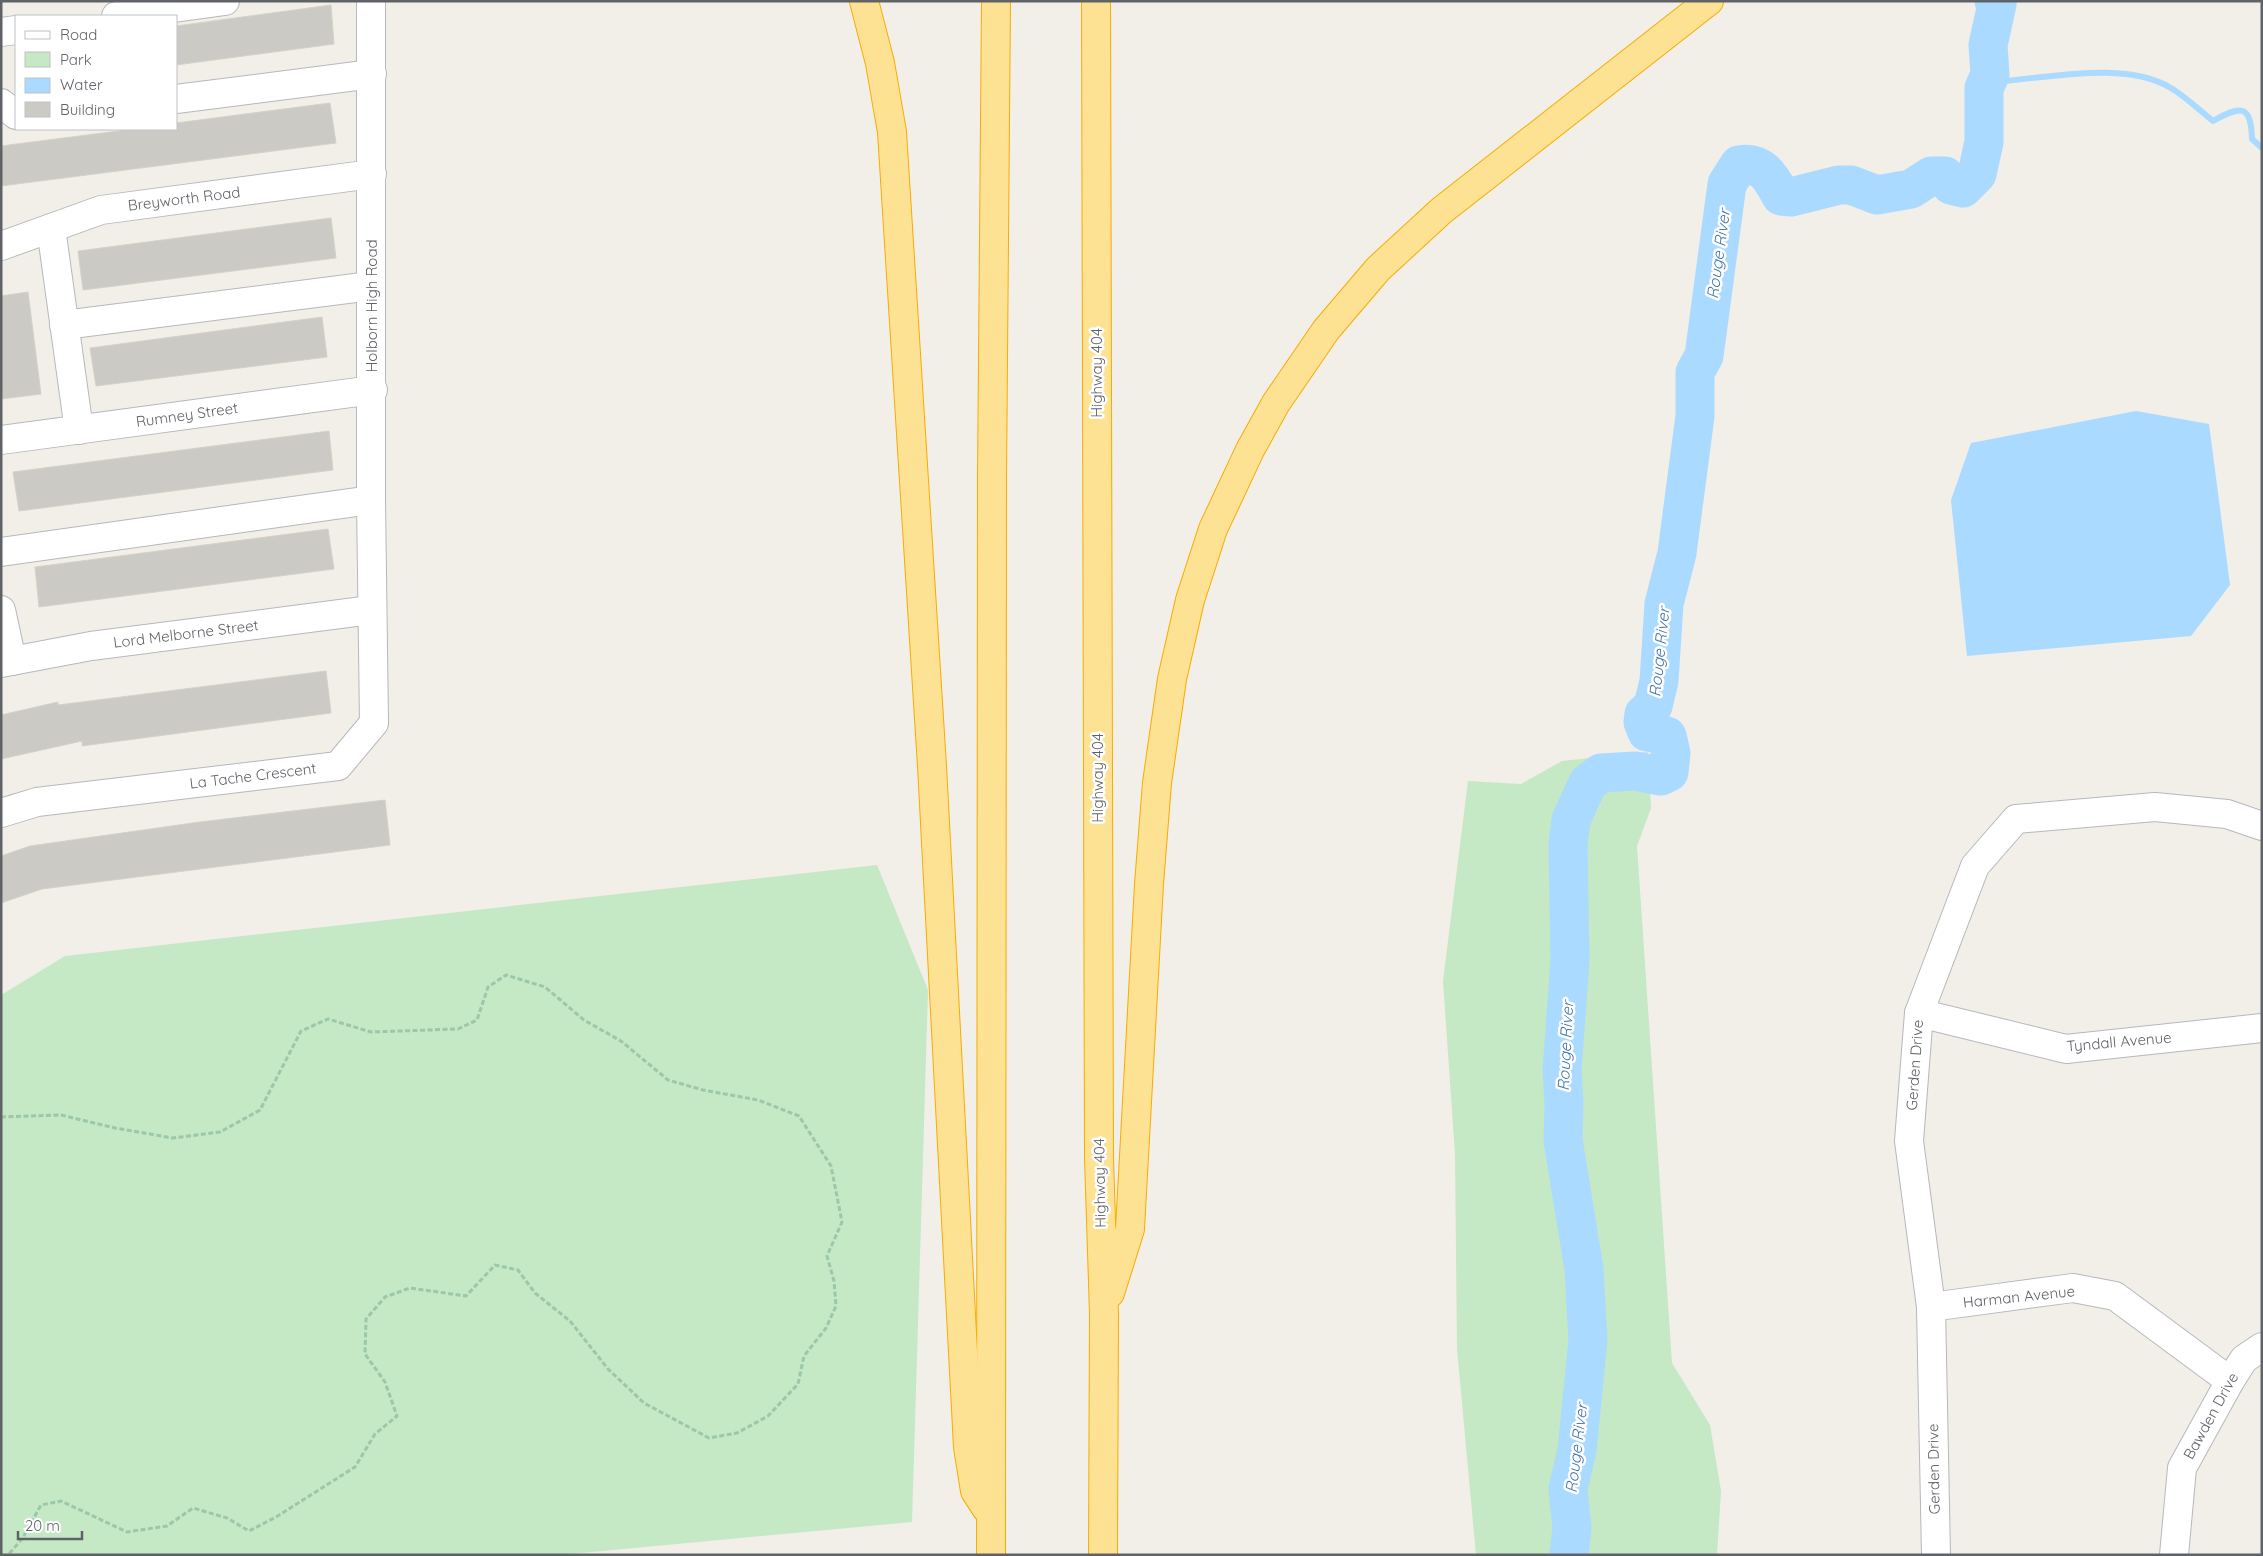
<svg xmlns="http://www.w3.org/2000/svg" width="2263" height="1556" font-family="Quicksand,sans-serif">
<style>
.green{fill:#c5e8c5}
.water{fill:#aadaff}
.lines{fill:none;stroke-linecap:round;stroke-linejoin:round}
.stream{stroke:#aadaff;stroke-width:6}
.river{stroke:#aadaff;stroke-width:39}
.building{fill:#cccac5;stroke:#d6d1c6}
.minor-casing{stroke:#b5b8bc;stroke-width:30}
.highway-casing{stroke:#f9ab00;stroke-width:30}
.path{stroke:#9cc7a9;stroke-width:3;stroke-dasharray:5 2.5;stroke-linecap:butt}
.minor{stroke:#fff;stroke-width:28}
.highway{stroke:#fde293;stroke-width:28}
.labels{text-anchor:middle;stroke-width:5;stroke-linejoin:round;paint-order:stroke}
.street-label{font-size:15px;fill:#5f6368;stroke:#fff}
.water-label{font-size:16px;font-style:italic;fill:#4174aa;stroke:#fff}
</style>
<rect width="100%" height="100%" fill="#f1efe8"/>
<g class="green">
<polygon points="1648,752 1651,808 1637,846 1672,1363 1710,1425 1721,1491 1717,1555 1476,1555 1457,1349 1455,1154 1443,981 1468,781 1521,784 1562,761"/>
<polygon points="877,865 928,990 912,1522 560,1555 1,1555 1,995 65,956"/>
</g>
<polygon class="water" points="2136,411 2209,424 2230,585 2191,636 1967,656 1951,500 1971,443"/>
<g class="lines">
<path class="stream" d="M1990,75l14,6c49,-4 123,-20 167,7 15,9 28,22 42,33 27,-15 38,-18 39,18l10,9"/>
<path class="river" d="M1569,1555l3,-27 -4,-39 9,-39 11,-110 -4,-71 -21,-129 1,-37 -2,-33 8,-109 -2,-116 3,-25 9,-20 8,-17 13,-10 34,-2 26,5 8,-4 2,-19 -4,-17 -20,-4 -4,-10 1,-8 9,-8 6,-25 5,-77 13,-51 18,-137v-44l9,-16 23,-172 12,-19c23,-4 32,12 42,31l10,1 48,-12h12l26,10 34,-6 20,-13h14l6,9 12,3 14,-14 7,-32v-54l6,-13 -2,-30 9,-41 -3,-3"/>
</g>
<g class="building">
<polygon points="331,5 334,44 176,65 176,26"/>
<polygon points="330,103 336,143 1,186 1,146 134,129 176,129 176,123"/>
<polygon points="331,218 336,258 83,290 78,251"/>
<polygon points="28,292 41,394 1,399 1,296"/>
<polygon points="322,317 327,357 96,386 90,348"/>
<polygon points="329,431 333,470 19,511 13,472"/>
<polygon points="328,529 334,569 39,607 35,567"/>
<polygon points="326,671 331,713 82,746 82,741 1,759 1,715 58,702 58,705"/>
<polygon points="385,800 390,845 42,889 1,903 1,856 30,846 200,822"/>
</g>
<g class="lines">
<defs>
<g id="minor">
<polyline points="116,16 225,1"/>
<polyline points="1,32 16,30"/>
<polyline points="176,99 372,74"/>
<polyline points="1,103 16,115"/>
<polyline points="51,228 79,430"/>
<polyline points="1,246 101,210 372,174"/>
<polyline points="64,325 371,286"/>
<polyline points="1,440 373,390"/>
<polyline points="1,552 371,500"/>
<polyline points="1,610 12,661"/>
<polyline points="1,663 91,646 371,610"/>
<polyline points="1,813 37,802 338,766 374,723 371,500 371,1"/>
<polyline points="1919,1013 2066,1049 2262,1028"/>
<polyline points="1931,1307 2073,1288 2115,1296 2230,1381"/>
<polyline points="1936,1555 1931,1307 1909,1141 1919,1013 1975,866 2016,819 2155,807 2227,814 2262,826"/>
<polyline points="2174,1555 2182,1468 2230,1381 2244,1359 2262,1347"/>
</g>
<g id="highway">
<polyline points="864,1 880,63 892,132 932,766 968,1447 975,1491 986,1508"/>
<polyline points="1096,1 1099,1158 1104,1314 1103,1555"/>
<polyline points="1110,1293 1130,1229 1149,884 1157,783 1172,679 1190,600 1213,529 1250,450 1276,403 1326,330 1378,269 1441,211 1709,1"/>
<polyline points="991,1555 992,479 996,1"/>
</g>
</defs>
<use href="#minor" class="minor-casing"/>
<use href="#highway" class="highway-casing"/>
<polyline class="path" points="1,1117 61,1115 115,1128 173,1138 220,1132 260,1110 301,1031 328,1019 371,1032 458,1029 477,1020 488,987 506,975 545,987 584,1020 621,1041 668,1080 703,1090 758,1100 799,1116 831,1166 842,1222 827,1256 834,1281 836,1306 826,1328 804,1356 798,1384 768,1416 737,1433 709,1438 644,1403 608,1369 570,1321 535,1293 518,1270 495,1265 466,1296 410,1288 385,1297 366,1319 365,1354 385,1382 397,1416 375,1434 355,1467 276,1517 249,1531 227,1518 193,1508 167,1526 127,1532 61,1501 41,1505 22,1539 8,1555"/>
<use href="#minor" class="minor"/>
<use href="#highway" class="highway"/>
</g>
<g class="labels">
<g class="street-label">
<text transform="translate(184 199) rotate(-7)" y="5">Breyworth Road</text>
<text transform="translate(372 306) rotate(-90)" y="5">Holborn High Road</text>
<text transform="translate(1097 373) rotate(-90)" y="5">Highway 404</text>
<text transform="translate(187 415) rotate(-8)" y="5">Rumney Street</text>
<text transform="translate(186 634) rotate(-7)" y="5">Lord Melborne Street</text>
<text transform="translate(253 776) rotate(-7)" y="5">La Tache Crescent</text>
<text transform="translate(1098 778) rotate(-90)" y="5">Highway 404</text>
<text transform="translate(2119 1042) rotate(-5)" y="5">Tyndall Avenue</text>
<text transform="translate(1915 1065) rotate(-86)" y="5">Gerden Drive</text>
<text transform="translate(1100 1183) rotate(-91)" y="5">Highway 404</text>
<text transform="translate(2019 1297) rotate(-6)" y="5">Harman Avenue</text>
<text transform="translate(2211 1416) rotate(-61)" y="5">Bawden Drive</text>
<text transform="translate(1934 1469) rotate(-91)" y="5">Gerden Drive</text>
</g>
<g class="water-label">
<text transform="translate(1718 254) rotate(-82)" y="6">Rouge River</text>
<text transform="translate(1659 652) rotate(-84)" y="6">Rouge River</text>
<text transform="translate(1565 1046) rotate(-87)" y="6">Rouge River</text>
<text transform="translate(1576 1448) rotate(-83)" y="6">Rouge River</text>
</g>
</g>
<rect width="2263" height="1556" fill="none" stroke="#5f6368" stroke-width="5"/>
<rect x="15" y="15" width="162" height="115" fill="#ffffff" stroke="#bfc1c3"/>
<rect x="25" y="31" width="25" height="8" fill="#ffffff" stroke="#bfc1c3"/>
<text x="60" y="40" font-size="15" fill="#5f6368">Road</text>
<rect x="25" y="52" width="25" height="15" fill="#c5e8c5" stroke="#bfc1c3"/>
<text x="60" y="65" font-size="15" fill="#5f6368">Park</text>
<rect x="25" y="78" width="25" height="15" fill="#aadaff" stroke="#bfc1c3"/>
<text x="60" y="90" font-size="15" fill="#5f6368">Water</text>
<rect x="25" y="102" width="25" height="15" fill="#cccac5" stroke="#bfc1c3"/>
<text x="60" y="115" font-size="15" fill="#5f6368">Building</text>
<path d="M18 1531v8h64v-8" fill="none" stroke="#5f6368" stroke-width="2.5"/>
<text x="25" y="1531" font-size="15" fill="#5f6368" stroke="#ffffff" stroke-width="4" paint-order="stroke">20 m</text>
</svg>
